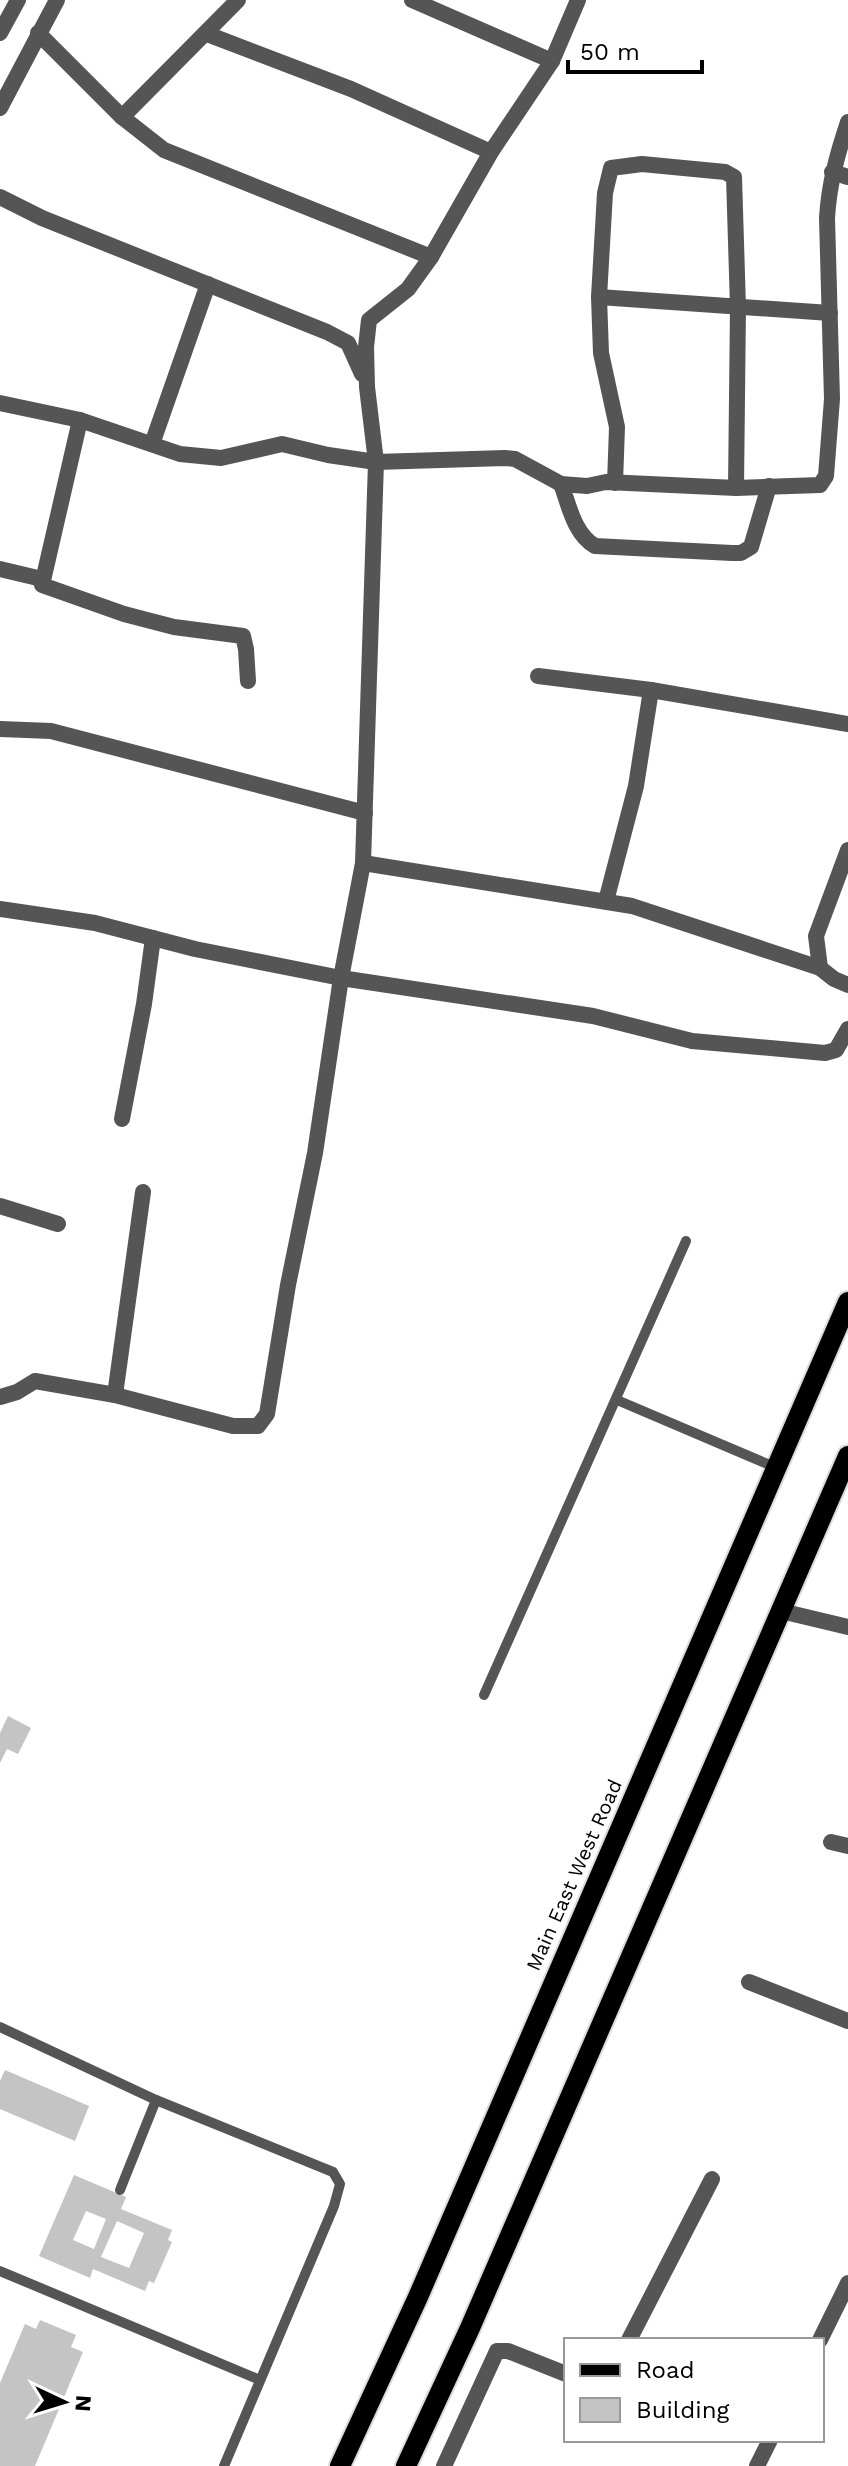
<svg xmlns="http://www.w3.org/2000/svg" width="848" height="2466" font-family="'Work Sans',sans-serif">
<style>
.building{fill:#c4c4c4;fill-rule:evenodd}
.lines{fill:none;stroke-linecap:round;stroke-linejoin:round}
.primary-casing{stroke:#dbdbdb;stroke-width:24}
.service{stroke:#555;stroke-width:10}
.minor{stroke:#555;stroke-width:16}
.primary{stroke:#000;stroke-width:20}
.labels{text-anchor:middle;stroke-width:6;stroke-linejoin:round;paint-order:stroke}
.street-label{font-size:20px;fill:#000;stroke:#fff}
</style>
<rect width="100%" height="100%" fill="#fff"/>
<g class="building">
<polygon points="8,1716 31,1728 18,1754 7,1749 0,1763 0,1733"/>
<polygon points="5,2070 89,2106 75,2141 0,2109 0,2081"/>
<path d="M74,2175l52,22 -5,12 51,21 -4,10 4,2 -18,41 -5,-2 -4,10 -52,-22 -3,9 -51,-22zM86,2211l20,8 -12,30 -21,-9zM117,2221l27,12 -15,35 -28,-11z"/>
<polygon points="40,2320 76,2335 71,2347 83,2352 35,2466 0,2466 0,2383 25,2324 36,2329"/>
</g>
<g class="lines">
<defs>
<g id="primary">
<polyline points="340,2466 418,2297 848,1302"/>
<polyline points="406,2466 470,2328 848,1456"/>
</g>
</defs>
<use href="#primary" class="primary-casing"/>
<g class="service">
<polyline points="617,1400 777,1468"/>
<polyline points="484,1695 686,1241"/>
<polyline points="0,2027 156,2100 333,2172 340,2184 334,2206 224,2466"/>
<polyline points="120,2190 156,2100"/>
<polyline points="0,2271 260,2380"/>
</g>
<g class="minor">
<polyline points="412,0 552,61"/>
<polyline points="0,33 18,0"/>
<polyline points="38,33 122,117 164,150 431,257"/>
<polyline points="207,34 351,89 491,152"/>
<polyline points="0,108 57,0"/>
<polyline points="122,117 238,0"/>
<polyline points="832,172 848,177"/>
<polyline points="0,197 42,218 327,332 348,343 362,374"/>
<polyline points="599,297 830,313"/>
<path d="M0,403l80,17 100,34 41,4 61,-14 46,11 48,7 129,-4 10,1 46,25 26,2 19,-4 130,6 84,-3 6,-9 6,-77 -5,-181c2,-34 10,-63 21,-96"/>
<polyline points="80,420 42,585 124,614 174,627 243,636 246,649 248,681"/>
<polyline points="152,444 208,284"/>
<polyline points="615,483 617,427 601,353 599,297 605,193 611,168 642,164 725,172 734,177 738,307 736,488"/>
<path d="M561,484c8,21 13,50 34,62l137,7h9l10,-6 18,-61"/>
<polyline points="0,569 42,579"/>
<polyline points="538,676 651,690 848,724"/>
<polyline points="0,729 51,731 365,813"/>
<polyline points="363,863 632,906 820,968 834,979 848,985"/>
<polyline points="606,901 636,786 651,690"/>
<polyline points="0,909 95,923 195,949 341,978 593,1016 692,1041 825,1053 836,1050 848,1029"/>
<polyline points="820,968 816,936 848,850"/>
<polyline points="122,1119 144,1004 153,938"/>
<polyline points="0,1206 58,1224"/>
<polyline points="115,1395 143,1192"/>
<polyline points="0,1397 17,1392 35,1381 115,1395 233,1426 258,1426 267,1414 288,1285 315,1153 341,978 363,863 376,462 367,387 366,347 369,320 408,289 431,257 491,152 552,61 578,0"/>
<polyline points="781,1611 848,1627"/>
<polyline points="831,1842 848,1846"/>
<polyline points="749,1982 848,2021"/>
<polyline points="629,2340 712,2179"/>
<polyline points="820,2340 848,2283"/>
<polyline points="444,2466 497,2351 508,2351 566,2374"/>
<polyline points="757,2466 770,2440"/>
</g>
<use href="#primary" class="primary"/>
</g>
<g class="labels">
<g class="street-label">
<text transform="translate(574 1875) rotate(-66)" y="7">Main East West Road</text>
</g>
</g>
<rect x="564" y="2338" width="260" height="104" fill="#ffffff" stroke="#999999" stroke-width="2"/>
<rect x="580" y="2364" width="40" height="12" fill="#000000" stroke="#999999" stroke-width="2"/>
<text x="636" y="2378" font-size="24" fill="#000000">Road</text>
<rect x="580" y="2398" width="40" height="24" fill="#c4c4c4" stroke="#999999" stroke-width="2"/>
<text x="636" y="2418" font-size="24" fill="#000000">Building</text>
<g transform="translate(64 2402) rotate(94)" stroke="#ffffff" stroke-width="6" paint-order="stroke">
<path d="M0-6L14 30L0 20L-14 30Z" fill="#000000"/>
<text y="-12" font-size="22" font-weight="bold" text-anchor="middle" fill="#000000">N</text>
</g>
<path d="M568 60v12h134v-12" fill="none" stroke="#000000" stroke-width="4"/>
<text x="580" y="60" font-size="24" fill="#000000" stroke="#ffffff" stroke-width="6" paint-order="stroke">50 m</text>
</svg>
